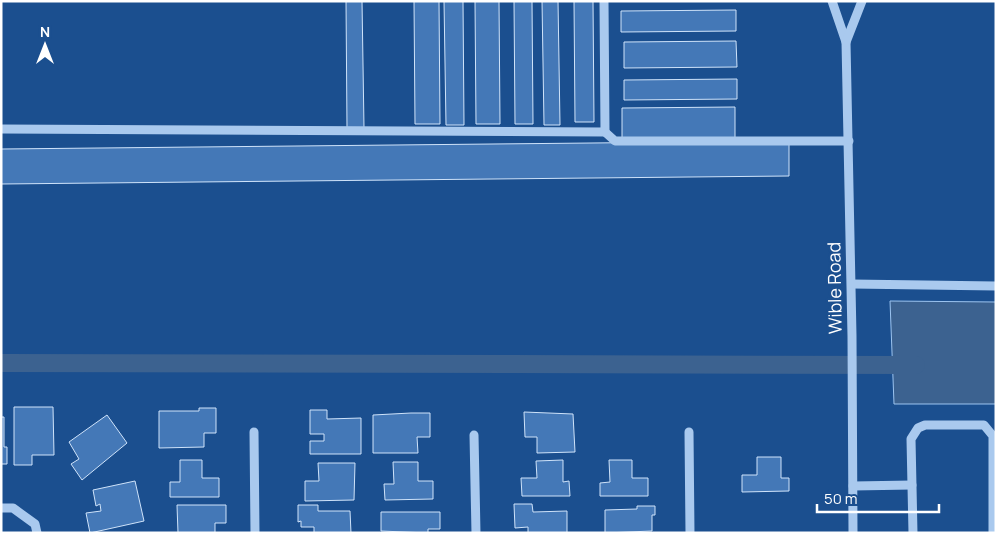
<svg xmlns="http://www.w3.org/2000/svg" width="997" height="534" font-family="Manrope,sans-serif">
<style>
.water{fill:#3c6290;stroke:#9cc4f0}
.lines{fill:none;stroke-linecap:round;stroke-linejoin:round}
.canal{stroke:#3c6290;stroke-width:18}
.building{fill:#4478b7;stroke:#cfe3fa}
.minor{stroke:#a9c9ee;stroke-width:9}
.labels{text-anchor:middle;stroke-width:5;stroke-linejoin:round;paint-order:stroke}
.street-label{font-size:18px;fill:#fff;stroke:#1b4f8f}
</style>
<rect width="100%" height="100%" fill="#1b4f8f"/>
<polygon class="water" points="890,301 996,302 996,404 894,404"/>
<g class="lines">
<polyline class="canal" points="1,363 916,365"/>
</g>
<g class="building">
<polygon points="346,1 362,1 364,128 347,128"/>
<polygon points="414,1 439,1 440,124 415,124"/>
<polygon points="444,1 463,1 464,125 446,125"/>
<polygon points="475,1 499,1 500,124 476,124"/>
<polygon points="514,1 532,1 533,124 515,124"/>
<polygon points="542,1 558,1 560,125 544,125"/>
<polygon points="574,1 593,1 594,122 575,122"/>
<polygon points="736,10 736,31 621,32 621,11"/>
<polygon points="736,41 737,67 624,68 624,42"/>
<polygon points="737,79 737,99 624,100 624,80"/>
<polygon points="735,107 735,139 622,140 622,108"/>
<polygon points="789,141 789,176 1,184 1,149"/>
<polygon points="14,407 53,407 54,455 32,455 32,465 14,465"/>
<polygon points="199,408 216,408 216,433 204,433 204,447 159,448 159,411 199,411"/>
<polygon points="310,410 327,410 327,419 361,418 361,454 310,454 310,441 324,441 324,434 310,434"/>
<polygon points="524,412 573,414 575,452 537,453 537,437 525,437"/>
<polygon points="411,413 430,413 430,437 417,437 418,453 373,453 373,415"/>
<polygon points="107,415 127,443 82,480 71,464 79,459 69,442"/>
<polygon points="1,417 4,417 4,447 7,447 7,464 1,464"/>
<polygon points="757,457 781,457 781,478 789,478 789,491 742,492 742,475 757,475"/>
<polygon points="180,460 202,460 202,478 219,478 219,497 170,497 170,482 180,482"/>
<polygon points="563,460 563,482 569,481 570,496 522,496 521,478 537,478 536,461"/>
<polygon points="609,460 632,460 632,478 648,478 648,496 600,496 600,483 610,482"/>
<polygon points="393,462 418,462 418,481 433,481 433,499 385,500 384,484 394,484"/>
<polygon points="318,463 355,463 354,500 305,501 305,481 319,481"/>
<polygon points="135,481 144,521 90,533 86,513 101,511 100,504 96,506 93,490"/>
<polygon points="514,504 532,504 533,512 567,511 567,533 528,533 528,527 515,528"/>
<polygon points="177,505 226,505 226,523 215,523 215,533 178,533"/>
<polygon points="298,505 318,505 318,511 350,511 351,533 314,533 314,527 301,527 301,521 298,522"/>
<polygon points="637,506 655,506 655,515 652,515 652,531 605,533 605,510 637,509"/>
<polygon points="381,512 440,512 440,529 428,529 428,533 381,531"/>
</g>
<g class="lines">
<g class="minor">
<polyline points="832,1 846,42 852,336 853,533"/>
<polyline points="846,42 862,1"/>
<polyline points="1,129 605,132 604,1"/>
<polyline points="605,132 615,141 849,141"/>
<polyline points="852,284 996,286"/>
<polyline points="254,432 255,533"/>
<polyline points="689,432 690,533"/>
<polyline points="474,435 476,533"/>
<polyline points="853,486 912,485"/>
<polyline points="1,508 13,508 35,524 37,533"/>
<polyline points="913,533 911,439 918,428 925,425 984,425 993,436 993,533"/>
</g>
</g>
<g class="labels">
<g class="street-label">
<text transform="translate(835 288) rotate(-91)" y="6">Wible Road</text>
</g>
</g>
<rect width="997" height="534" fill="none" stroke="#ffffff" stroke-width="5"/>
<g transform="translate(45 45)" stroke="#1b4f8f" stroke-width="4" paint-order="stroke">
<path d="M0-4L9 19L0 12L-9 19Z" fill="#ffffff"/>
<text y="-8" font-size="14" font-weight="bold" text-anchor="middle" fill="#ffffff">N</text>
</g>
<path d="M817 504v8h122v-8" fill="none" stroke="#ffffff" stroke-width="2.5"/>
<text x="824" y="504" font-size="15" fill="#ffffff" stroke="#1b4f8f" stroke-width="4" paint-order="stroke">50 m</text>
</svg>
